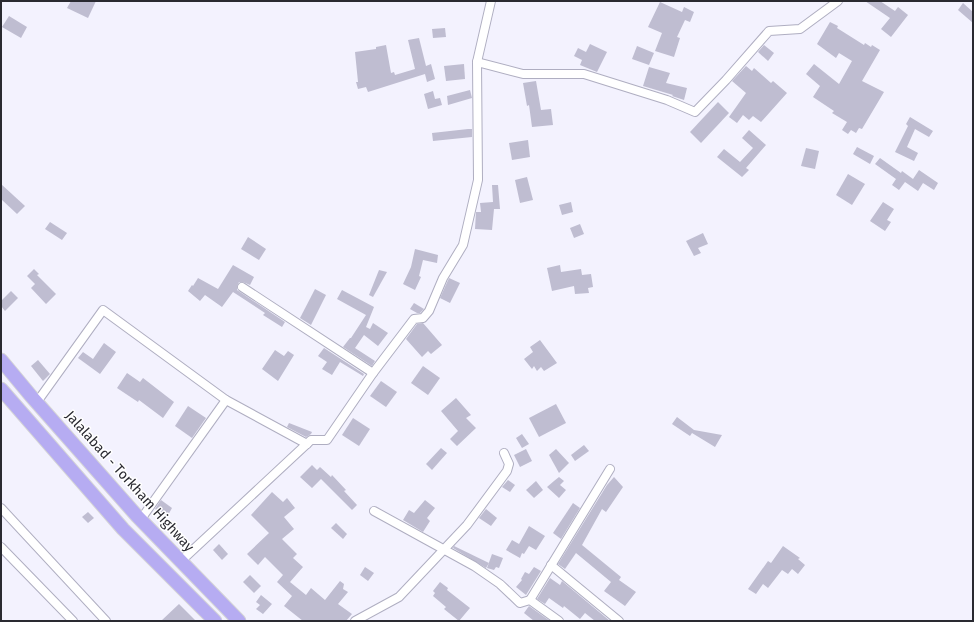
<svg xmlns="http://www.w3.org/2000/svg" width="974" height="622" font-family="'Fira Sans',sans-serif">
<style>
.building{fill:#bfbdd1}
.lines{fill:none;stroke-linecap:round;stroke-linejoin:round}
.minor-casing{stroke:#afaec1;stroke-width:10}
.trunk-casing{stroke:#d4d4d6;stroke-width:15}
.minor{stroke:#fff;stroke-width:8}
.trunk{stroke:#b6acf2;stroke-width:13}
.labels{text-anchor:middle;stroke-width:3;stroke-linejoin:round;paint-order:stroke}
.street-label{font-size:14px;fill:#2a2a31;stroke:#fff}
</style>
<rect width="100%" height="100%" fill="#f3f2fe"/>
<g class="building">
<polygon points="71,1 96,1 88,18 67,8"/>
<polygon points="865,1 880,1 895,11 898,7 908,15 891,37 881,29 890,18"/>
<polygon points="660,2 682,12 684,7 694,12 690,22 685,20 677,37 680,38 674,57 655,51 662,33 648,27"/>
<polygon points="963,3 973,12 973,23 958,10"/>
<polygon points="9,16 27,27 21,38 2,27"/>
<polygon points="830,22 838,26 837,28 864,45 865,43 871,47 872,45 880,50 862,81 884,92 862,129 859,128 856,133 851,130 848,134 842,130 847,122 832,113 834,111 813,97 820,86 806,74 814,64 839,84 852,61 839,53 836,58 817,44"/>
<polygon points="445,28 446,37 433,38 432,29"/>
<polygon points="419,38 426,66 431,64 435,79 427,82 425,74 368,92 366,87 358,89 356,82 358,82 355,52 376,49 376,47 386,45 391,73 394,72 395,75 415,69 408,40"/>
<polygon points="590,44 607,52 597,72 580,65 582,60 574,56 578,48 586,52"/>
<polygon points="764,45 774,53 768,61 758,52"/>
<polygon points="637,46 654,53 649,65 632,59"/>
<polygon points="464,64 465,79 446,81 444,66"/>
<polygon points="746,66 752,71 754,68 771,83 773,81 787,93 761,122 753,116 749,120 743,115 737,123 729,117 746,93 732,81"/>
<polygon points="649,67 670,73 666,83 687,88 684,100 672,96 673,95 643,86"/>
<polygon points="536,81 541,110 551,109 553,125 532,127 529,105 527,106 523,83"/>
<polygon points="470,90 472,98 448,105 447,96"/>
<polygon points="433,91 435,99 440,98 442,105 428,109 424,94"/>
<polygon points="718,102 729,113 701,143 690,132"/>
<polygon points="910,117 933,131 929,137 915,129 907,147 918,153 914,161 895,152 908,126 906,124"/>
<polygon points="468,129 472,129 472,137 433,141 432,133"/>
<polygon points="749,130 766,145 746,168 749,170 742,177 717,157 724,149 740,162 753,148 742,138"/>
<polygon points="528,140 530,157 512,160 509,143"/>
<polygon points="857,147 874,156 870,164 853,154"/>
<polygon points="806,148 819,151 815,169 801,166"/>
<polygon points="880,158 901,173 902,171 913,179 919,170 938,183 934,190 923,183 918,191 905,182 899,190 892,185 896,179 875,164"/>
<polygon points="848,174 865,184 852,205 836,195"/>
<polygon points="527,177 533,200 520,203 515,180"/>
<polygon points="1,184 25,206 17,214 1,199"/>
<polygon points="492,185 498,185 500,209 494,209 492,230 475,229 476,212 481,212 480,203 493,202"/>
<polygon points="571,202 573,212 562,215 559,205"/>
<polygon points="883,202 894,209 887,220 891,222 885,231 870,221"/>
<polygon points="50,222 67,233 62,240 45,229"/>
<polygon points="580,224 584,234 574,238 570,228"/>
<polygon points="703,233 708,244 698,248 701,253 694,256 686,241"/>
<polygon points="248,237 266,249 259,260 241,249"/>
<polygon points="415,249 438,255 437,263 423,260 419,276 421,277 415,290 403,284 411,267"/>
<polygon points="233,265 254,277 250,285 243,282 239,282 237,286 237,290 285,322 282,327 263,315 265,313 233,292 222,307 205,295 200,301 188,291 192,285 193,286 198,278 218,289"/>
<polygon points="560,265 561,272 581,269 582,275 591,274 593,287 588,288 589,293 575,294 574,286 552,291 547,268"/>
<polygon points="34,269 39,274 37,275 56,294 46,304 31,288 35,284 27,276"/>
<polygon points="379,270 387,272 373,297 369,295"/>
<polygon points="449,278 460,283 450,303 440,298"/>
<polygon points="315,289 326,295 311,325 300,318"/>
<polygon points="342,290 374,307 366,327 370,329 373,323 388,333 378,346 364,335 355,348 375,361 372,366 343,347 350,338 351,338 366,315 337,299"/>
<polygon points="11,291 18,298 5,311 1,306 1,301"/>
<polygon points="414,303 424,309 420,313 417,313 410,309"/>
<polygon points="423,323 442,345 431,354 428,351 422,357 406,339 417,324"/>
<polygon points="540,340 557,363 544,371 541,367 537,371 534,366 532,369 524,359 533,352 530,347"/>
<polygon points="104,343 116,352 100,374 78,358 83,352 93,359"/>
<polygon points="324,348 364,374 363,376 340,362 332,375 322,369 327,362 318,356"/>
<polygon points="275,350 284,356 288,351 294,355 278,381 262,369"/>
<polygon points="38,360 50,374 43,381 31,366"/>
<polygon points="423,366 440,378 428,395 411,383"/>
<polygon points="127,373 140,382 143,378 174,402 163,418 139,400 138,402 117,388"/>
<polygon points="381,381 397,392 386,407 370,396"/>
<polygon points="456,398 471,415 466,418 476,428 457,446 450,439 458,431 441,411"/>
<polygon points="556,404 566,423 539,437 529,418"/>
<polygon points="188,406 206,418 192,438 175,426"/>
<polygon points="677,417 694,430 722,435 715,447 692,433 690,436 672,424"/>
<polygon points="353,418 370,429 359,446 342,435"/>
<polygon points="289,423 312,432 311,434 306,437 287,427"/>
<polygon points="522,434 529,444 522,448 516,438"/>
<polygon points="584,445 589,451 575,461 571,455"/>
<polygon points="441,448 447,453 432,470 426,464"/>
<polygon points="526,449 532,461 520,467 514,455"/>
<polygon points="556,449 569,463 559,473 549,455"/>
<polygon points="312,465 317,470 320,467 331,477 332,475 346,490 344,491 357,505 352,510 321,479 312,488 300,477"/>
<polygon points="559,477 564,481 560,485 566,490 559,498 547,487 554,481"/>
<polygon points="614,477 623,487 606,512 602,509 582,545 621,577 619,580 636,592 625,606 604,591 611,582 576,553 565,569 558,564 607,485"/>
<polygon points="508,480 515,485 510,492 502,487"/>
<polygon points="536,481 543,490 534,498 526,490"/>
<polygon points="272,492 283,502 287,498 295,508 284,517 294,529 282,539 297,554 293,558 303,567 290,582 306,595 311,588 325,600 340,581 344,584 343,589 348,592 338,604 352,614 346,621 303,621 284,606 292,596 277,582 283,575 265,557 258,565 247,554 269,533 251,515"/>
<polygon points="161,500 172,508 167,517 155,509"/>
<polygon points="425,500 435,508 427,518 430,521 423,532 403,520 409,510 414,513"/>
<polygon points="573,503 580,508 561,539 553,533"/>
<polygon points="486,509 497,518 491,526 479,518"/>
<polygon points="88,512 94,518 88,523 82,517"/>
<polygon points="336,523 347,534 343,539 331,528"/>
<polygon points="529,526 545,536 536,550 529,546 524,554 522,553 520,558 506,550 512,540 519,544"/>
<polygon points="219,544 228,554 222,560 213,550"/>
<polygon points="454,546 489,563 486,568 453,548"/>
<polygon points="783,546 800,558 798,559 805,565 798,574 792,569 788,574 782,570 768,588 763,584 756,594 748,589 768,561 771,563"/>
<polygon points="492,554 503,558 499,568 496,567 494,570 487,568"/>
<polygon points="365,567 374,573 368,581 360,575"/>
<polygon points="534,567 541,571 526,595 516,587 522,580 521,579 525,572 529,574"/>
<polygon points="250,575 261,586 254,593 243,582"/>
<polygon points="550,578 560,585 562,581 610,621 595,621 585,613 580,619 564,606 563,608 549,598 545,604 537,599"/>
<polygon points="440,582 448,588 447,590 470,608 459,621 444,609 446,607 433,596 435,593 433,591"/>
<polygon points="261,595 272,604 263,614 256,609 260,605 256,602"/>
<polygon points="179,604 196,621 161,621"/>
<polygon points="529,606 550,621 534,621 524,613"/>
</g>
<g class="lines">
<defs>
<g id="minor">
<polyline points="477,62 491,1"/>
<polyline points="242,287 373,373"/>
<polyline points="37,402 103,310 226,400 307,444"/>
<polyline points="1,508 106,621"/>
<polyline points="374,511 474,566 500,584 520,603 530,600 559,621"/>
<polyline points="141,519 226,400"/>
<polyline points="1,547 73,621"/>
<polyline points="181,561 311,440 327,440 373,373 414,319 423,318 429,311 443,278 463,245 478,180 477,62 523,74 584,74 667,100 695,112 726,80 769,31 800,29 838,1"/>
<polyline points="551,565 619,621"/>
<polyline points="530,600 610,469"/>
<polyline points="355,621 399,597 467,525 507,471 509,464 504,453"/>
</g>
<g id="trunk">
<polyline points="1,360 31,396 137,516 239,621"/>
<polyline points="1,389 123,529 215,621"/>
</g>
</defs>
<use href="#minor" class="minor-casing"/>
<use href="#trunk" class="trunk-casing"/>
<use href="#minor" class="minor"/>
<use href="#trunk" class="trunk"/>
</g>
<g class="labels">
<g class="street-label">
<text transform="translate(130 481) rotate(48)" y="5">Jalalabad - Torkham Highway</text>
</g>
</g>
<rect width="974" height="622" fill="none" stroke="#2a2a31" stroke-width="4"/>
</svg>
